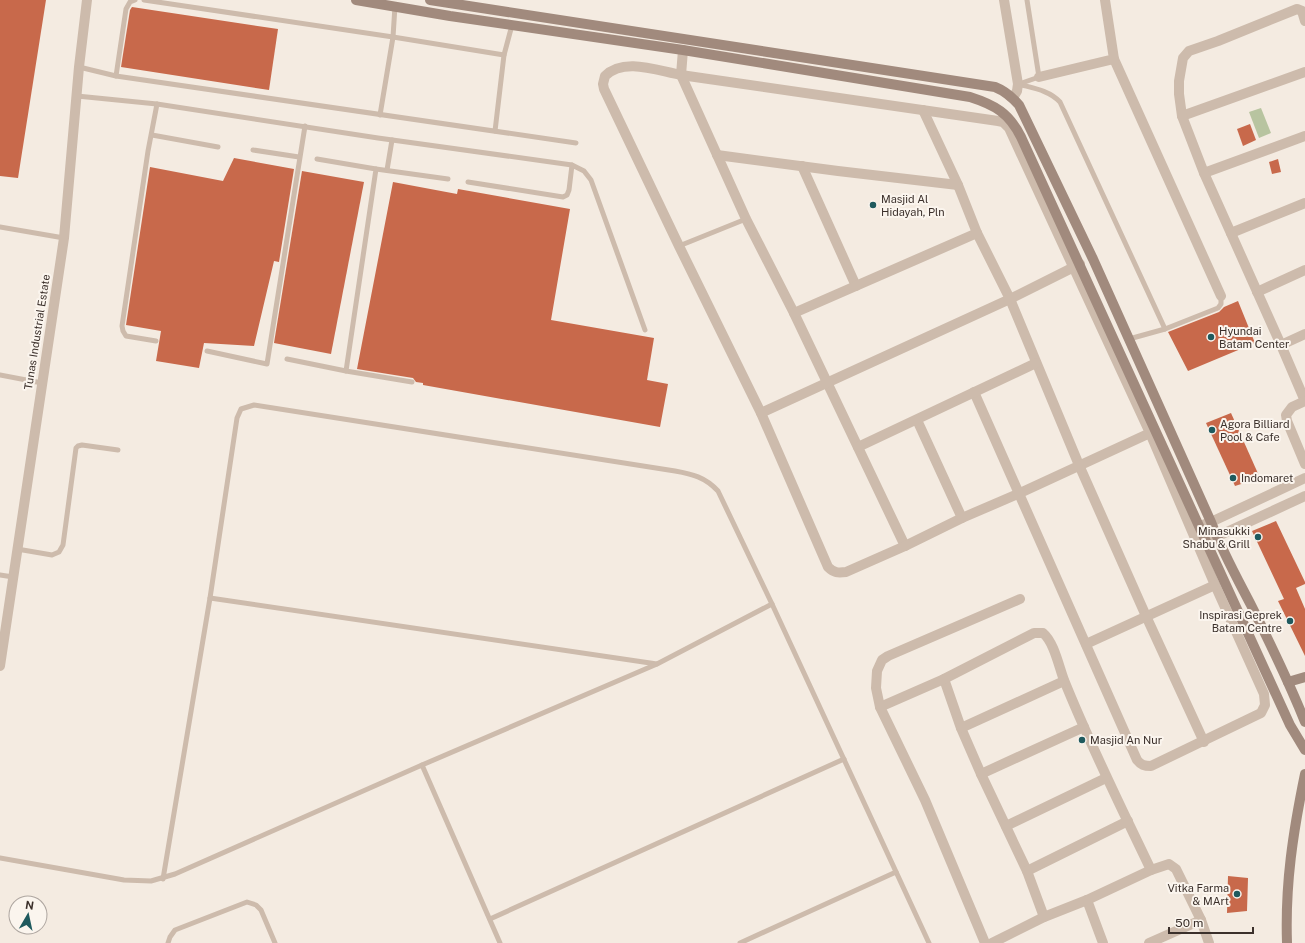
<svg xmlns="http://www.w3.org/2000/svg" width="1305" height="943" font-family="'Public Sans',sans-serif">
<style>
.green{fill:#b8c4a0}
.building{fill:#c8694b}
.lines{fill:none;stroke-linecap:round;stroke-linejoin:round}
.service{stroke:#cdbbac;stroke-width:5}
.minor{stroke:#cdbbac;stroke-width:10}
.tertiary{stroke:#cdbbac;stroke-width:10}
.secondary{stroke:#a18a7d;stroke-width:10}
.poi-dot{fill:#1f5a5e;stroke:#fbf5ee;stroke-width:1.5}
.labels{text-anchor:middle;stroke-width:4;stroke-linejoin:round;paint-order:stroke}
.poi-label{font-size:11px;fill:#3b302b;stroke:#fbf5ee;text-anchor:start}
.street-label{font-size:11px;fill:#3b302b;stroke:#fbf5ee}
</style>
<rect width="100%" height="100%" fill="#f4ebe1"/>
<polygon class="green" points="1261,108 1271,133 1259,138 1249,112"/>
<g class="building">
<polygon points="0,0 46,0 18,178 0,176"/>
<polygon points="132,7 278,29 269,90 121,67 130,10"/>
<polygon points="1250,124 1256,140 1243,146 1237,129"/>
<polygon points="234,158 294,169 279,262 274,261 254,346 204,343 199,368 156,361 161,331 126,325 150,167 223,181"/>
<polygon points="1278,159 1281,172 1272,174 1269,162"/>
<polygon points="302,171 364,182 331,354 274,343"/>
<polygon points="393,182 457,194 458,189 570,209 551,320 654,338 647,380 668,384 660,427 423,385 423,383 416,382 413,378 357,369"/>
<polygon points="1238,301 1255,343 1188,371 1168,332 1219,312 1224,307"/>
<polygon points="1231,413 1260,478 1235,486 1206,423"/>
<polygon points="1276,521 1305,582 1305,584 1296,588 1305,609 1305,656 1278,601 1284,599 1252,531"/>
<polygon points="1228,876 1248,878 1247,911 1227,913"/>
</g>
<g class="lines">
<g class="service">
<polyline points="144,0 393,37 504,55"/>
<polyline points="79,67 116,76 576,143"/>
<polyline points="116,76 126,9 130,2 135,0"/>
<path d="M1018,84c14,4 31,6 42,18l105,227"/>
<polyline points="1019,84 1039,77 1027,0"/>
<polyline points="77,96 157,104 378,138 572,165 584,171 591,180 645,330"/>
<polyline points="380,115 393,37 395,6"/>
<polyline points="495,131 504,55 512,25"/>
<polyline points="152,135 218,147"/>
<polyline points="253,150 299,157"/>
<polyline points="317,159 376,169 346,371"/>
<polyline points="376,169 448,179"/>
<polyline points="387,170 392,140"/>
<polyline points="468,182 563,197 567,195 569,190 572,165"/>
<polyline points="0,227 64,238"/>
<polyline points="679,246 746,219"/>
<polyline points="1129,339 1165,329 1218,308 1221,304 1221,296"/>
<polyline points="156,341 126,336 123,331 122,326 148,151 157,104"/>
<polyline points="207,351 267,364 305,126"/>
<polyline points="287,359 346,371 412,382"/>
<polyline points="0,375 42,383"/>
<polyline points="17,549 52,555 59,552 63,545 76,448 78,446 82,445 118,450"/>
<polyline points="0,575 13,577"/>
<polyline points="210,598 657,664"/>
<polyline points="422,765 657,664 772,604"/>
<polyline points="0,858 124,880 151,881 175,874 422,765 500,943"/>
<path d="M163,879l47,-281 27,-180 4,-9 13,-4 421,66c17,3 30,6 43,20l54,113 157,339"/>
<polyline points="490,919 844,759"/>
<polyline points="168,943 170,937 175,930 247,902 256,905 261,910 275,943"/>
<polyline points="740,943 896,872"/>
</g>
<g class="minor">
<polyline points="1004,0 1018,84 1017,91 1013,98"/>
<polyline points="683,50 681,75 746,219 794,313 905,546"/>
<polyline points="1114,59 1221,296"/>
<polyline points="1039,77 1114,59 1105,0"/>
<polyline points="923,110 958,185 977,233 1010,299 1079,465 1146,616 1204,742"/>
<polyline points="1182,116 1305,72"/>
<polyline points="717,155 838,171 958,185"/>
<polyline points="802,166 856,286"/>
<polyline points="1204,173 1305,136"/>
<polyline points="1231,233 1305,203"/>
<polyline points="1257,292 1305,270"/>
<polyline points="794,313 977,233"/>
<polyline points="1281,345 1305,334"/>
<path d="M974,392l163,368c4,5 7,6 14,6l110,-53 4,-8 -1,-11 -49,-109 -65,-152 -141,-305 -6,-6 -5,-1 -317,-46c-23,-4 -57,-18 -76,1l-2,8 1,5 75,157 82,167 67,154c6,6 10,6 18,5l59,-26 57,-28 58,-25 130,-60"/>
<polyline points="1305,401 1281,345 1204,173 1182,116 1179,94 1179,81 1183,58 1189,51 1218,41 1297,9 1302,11 1305,21"/>
<polyline points="1305,401 1292,407 1286,415 1287,421 1305,464"/>
<polyline points="761,413 1010,299 1080,264"/>
<polyline points="917,420 962,518"/>
<polyline points="858,447 1036,363"/>
<polyline points="1200,526 1211,522 1305,478"/>
<polyline points="1207,539 1216,537 1305,496"/>
<polyline points="1086,644 1215,585"/>
<polyline points="944,679 961,728 981,774 1027,871 1044,917"/>
<path d="M880,707l64,-28 90,-46h9c11,9 16,34 21,47 26,65 57,127 87,190"/>
<polyline points="961,728 1064,681"/>
<polyline points="981,774 1084,727"/>
<polyline points="1006,826 1106,778"/>
<polyline points="1027,871 1128,821"/>
<polyline points="1087,900 1103,943"/>
<polyline points="985,943 925,800 880,707 876,688 877,671 882,660 888,656 1020,599"/>
<polyline points="992,943 1044,917 1087,900 1151,870 1169,864 1176,869 1201,920 1209,943"/>
<polyline points="1149,943 1201,920"/>
</g>
<polyline class="tertiary" points="0,666 64,238 79,67 87,0"/>
<g class="secondary">
<path d="M356,0l94,16 233,34 287,47c25,8 39,16 51,40l269,588 15,25"/>
<path d="M430,0l565,87c10,4 17,10 24,18l74,154 118,263c11,29 26,56 40,83 19,38 38,77 54,117"/>
<polyline points="1288,682 1305,677"/>
<path d="M1287,943c-2,-59 6,-111 18,-169"/>
</g>
</g>
<g class="poi-dot">
<circle cx="873" cy="205" r="4"/>
<circle cx="1211" cy="337" r="4"/>
<circle cx="1212" cy="430" r="4"/>
<circle cx="1233" cy="478" r="4"/>
<circle cx="1258" cy="537" r="4"/>
<circle cx="1290" cy="621" r="4"/>
<circle cx="1082" cy="740" r="4"/>
<circle cx="1237" cy="894" r="4"/>
</g>
<g class="labels">
<g class="poi-label">
<text x="881" y="203">Masjid Al<tspan x="881" dy="13">Hidayah, Pln</tspan></text>
<text x="1219" y="335">Hyundai<tspan x="1219" dy="13">Batam Center</tspan></text>
<text x="1220" y="428">Agora Billiard<tspan x="1220" dy="13">Pool &amp; Cafe</tspan></text>
<text x="1241" y="482">Indomaret</text>
<text x="1250" y="535" text-anchor="end">Minasukki<tspan x="1250" dy="13">Shabu &amp; Grill</tspan></text>
<text x="1282" y="619" text-anchor="end">Inspirasi Geprek<tspan x="1282" dy="13">Batam Centre</tspan></text>
<text x="1090" y="744">Masjid An Nur</text>
<text x="1229" y="892" text-anchor="end">Vitka Farma<tspan x="1229" dy="13">&amp; MArt</tspan></text>
</g>
<g class="street-label">
<text transform="translate(37 332) rotate(-81)" y="4">Tunas Industrial Estate</text>
</g>
</g>
<g transform="translate(28 915) rotate(9)"><circle r="19" fill="#fbf5ee" stroke="#aea6a0"/>
<path d="M0-3L7 15L0 10L-7 15Z" fill="#1f5a5e"/>
<text y="-6" font-size="11" font-weight="bold" text-anchor="middle" fill="#3b302b">N</text>
</g>
<path d="M1169 927v6h84v-6" fill="none" stroke="#3b302b" stroke-width="2"/>
<text x="1175" y="927" font-size="12" fill="#3b302b" stroke="#fbf5ee" stroke-width="3" paint-order="stroke">50 m</text>
</svg>
